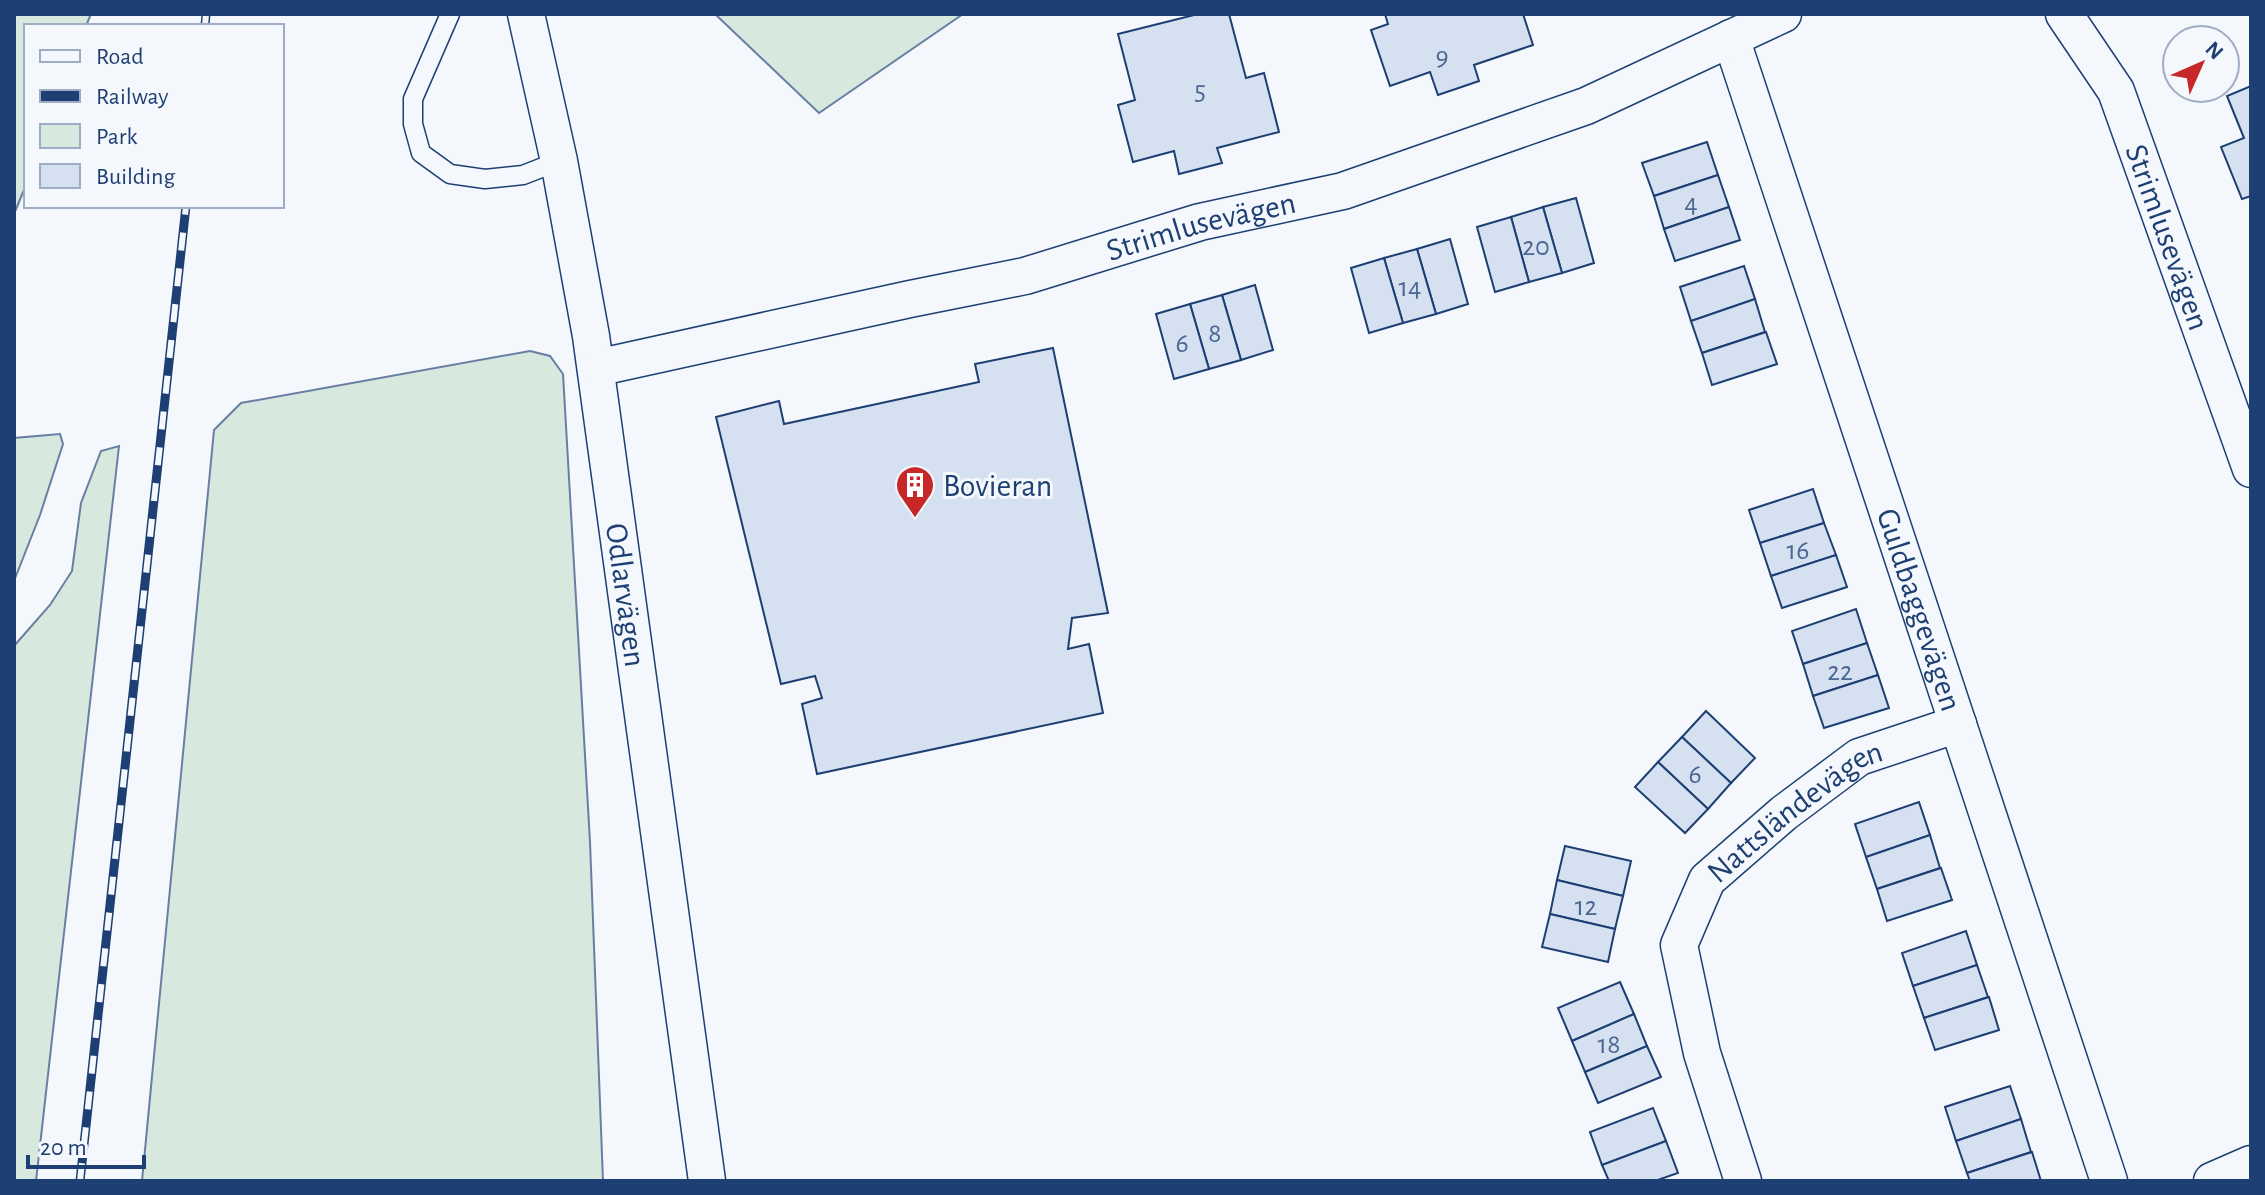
<svg xmlns="http://www.w3.org/2000/svg" width="2265" height="1195" font-family="'Alegreya Sans',sans-serif">
<style>
.green{fill:#d7e8df;stroke:#687fa3;stroke-width:2}
.building{fill:#d5e0f0;stroke:#1d3f73;stroke-width:2}
.lines{fill:none;stroke-linecap:round;stroke-linejoin:round}
.lane-casing{stroke:#1d3f73;stroke-width:21}
.street-casing{stroke:#1d3f73;stroke-width:39}
.lane{stroke:#f4f7fb;stroke-width:18}
.street{stroke:#f4f7fb;stroke-width:36}
.rail-casing{stroke:#1d3f73;stroke-width:9}
.rail{stroke:#f4f7fb;stroke-width:6;stroke-dasharray:18;stroke-linecap:butt}
.labels{text-anchor:middle;stroke-width:6;stroke-linejoin:round;paint-order:stroke}
.number-label{font-size:28px;fill:#4b6792}
.street-label{font-size:32px;fill:#1d3f73;stroke:#f4f7fb}
.poi-label{font-size:32px;fill:#1d3f73;stroke:#f4f7fb;text-anchor:start}
</style>
<rect width="100%" height="100%" fill="#f4f7fb"/>
<g class="green">
<polygon points="14,14 91,14 86,26 26,26 26,185 14,214"/>
<polygon points="715,14 963,14 819,113"/>
<polygon points="530,351 550,356 563,374 590,842 603,1181 142,1181 214,430 241,403"/>
<polygon points="60,434 63,444 40,515 14,581 14,438"/>
<polygon points="119,446 36,1181 14,1181 14,646 50,605 72,571 81,503 101,451"/>
</g>
<g class="building">
<polygon points="1198,14 1229,14 1246,78 1264,73 1279,132 1217,148 1222,163 1179,174 1174,151 1133,162 1118,105 1135,100 1118,34"/>
<polygon points="1385,14 1523,14 1533,45 1474,65 1479,81 1438,95 1430,72 1390,86 1371,30 1388,24"/>
<polygon points="2251,86 2251,196 2242,199 2221,147 2244,138 2227,96"/>
<polygon points="1707,142 1718,175 1654,196 1642,163"/>
<polygon points="1718,175 1729,207 1664,229 1654,196"/>
<polygon points="1576,198 1594,263 1562,273 1543,207"/>
<polygon points="1543,207 1562,273 1529,282 1511,217"/>
<polygon points="1729,207 1740,240 1675,261 1664,229"/>
<polygon points="1511,217 1529,282 1495,292 1477,227"/>
<polygon points="1450,239 1468,304 1436,314 1417,249"/>
<polygon points="1417,249 1436,314 1403,323 1384,258"/>
<polygon points="1384,258 1403,323 1369,333 1351,268"/>
<polygon points="1744,266 1755,299 1691,321 1680,287"/>
<polygon points="1255,285 1273,350 1241,360 1222,295"/>
<polygon points="1222,295 1241,360 1209,369 1190,304"/>
<polygon points="1755,299 1765,332 1702,353 1691,321"/>
<polygon points="1190,304 1209,369 1174,379 1156,314"/>
<polygon points="1766,332 1777,364 1712,385 1702,353"/>
<polygon points="1053,348 1108,613 1072,618 1068,649 1089,644 1103,713 817,774 802,704 822,698 815,676 781,684 716,417 779,401 784,424 979,382 975,364"/>
<polygon points="1813,489 1824,523 1760,543 1749,510"/>
<polygon points="1824,523 1836,555 1771,576 1760,543"/>
<polygon points="1836,555 1847,587 1782,608 1771,576"/>
<polygon points="1856,609 1867,643 1803,664 1792,631"/>
<polygon points="1867,643 1878,675 1813,696 1803,664"/>
<polygon points="1878,675 1889,708 1824,728 1813,696"/>
<polygon points="1706,711 1755,758 1731,783 1682,737"/>
<polygon points="1682,737 1731,783 1708,809 1658,762"/>
<polygon points="1658,762 1708,809 1685,833 1635,787"/>
<polygon points="1919,802 1930,835 1866,857 1855,824"/>
<polygon points="1930,835 1940,868 1877,889 1866,857"/>
<polygon points="1565,846 1631,861 1623,896 1557,880"/>
<polygon points="1941,868 1952,900 1887,921 1877,889"/>
<polygon points="1557,880 1623,896 1615,929 1550,914"/>
<polygon points="1550,914 1615,929 1608,962 1542,947"/>
<polygon points="1966,931 1977,965 1913,986 1902,953"/>
<polygon points="1977,965 1988,997 1924,1018 1913,986"/>
<polygon points="1620,982 1634,1014 1572,1041 1558,1008"/>
<polygon points="1989,997 1999,1030 1935,1050 1924,1018"/>
<polygon points="1634,1014 1647,1046 1585,1072 1572,1041"/>
<polygon points="1647,1046 1661,1077 1598,1103 1585,1072"/>
<polygon points="2010,1086 2021,1119 1956,1141 1945,1107"/>
<polygon points="1653,1108 1666,1141 1602,1165 1590,1132"/>
<polygon points="2021,1119 2031,1152 1967,1173 1956,1141"/>
<polygon points="1666,1141 1678,1173 1655,1181 1609,1181 1602,1165"/>
<polygon points="2032,1152 2041,1181 1970,1181 1967,1173"/>
</g>
<g class="lines">
<defs>
<polyline id="lane" points="450,14 413,99 413,124 421,153 450,174 485,179 523,175 559,161"/>
<g id="street">
<path id="s1" d="M526,14l33,147 32,175 116,845"/>
<path id="s2" d="M2064,14l52,77 135,378"/>
<path id="s3" d="M1731,38l378,1143"/>
<path id="s4" d="M596,368l314,-69 115,-23 175,-54 143,-31 243,-85 197,-92"/>
<path id="s5" d="M1743,1181l-41,-128 -23,-108 28,-65 77,-67 75,-56 99,-33"/>
<polyline points="2212,1181 2251,1164"/>
</g>
</defs>
<use href="#lane" class="lane-casing"/>
<use href="#street" class="street-casing"/>
<use href="#lane" class="lane"/>
<use href="#street" class="street"/>
<defs>
<g id="rail">
<polyline points="205,26 206,14"/>
<polyline points="80,1181 186,206"/>
</g>
</defs>
<use href="#rail" class="rail-casing"/>
<use href="#rail" class="rail"/>
</g>
<defs>
<symbol id="building-pin" viewBox="-11 -11 22 30"><path d="M0 17L-7.5 6A9.5 9.5 0 1 1 7.5 6Z" fill="#c62828" stroke="#f4f7fb"/><path d="M-4-6H4V6H1V3H-1V6H-4ZM-2.5-4.3h1.7v1.8h-1.7ZM.8-4.3h1.7v1.8H.8ZM-2.5-1h1.7V.8h-1.7ZM.8-1h1.7V.8H.8Z" fill="#fff"/></symbol>
</defs>
<g fill-rule="evenodd">
<use href="#building-pin" x="893" y="463" width="44" height="60"/>
</g>
<g class="labels">
<g class="number-label">
<text x="1442" y="65">9</text>
<text x="1200" y="99">5</text>
<text x="1691" y="212">4</text>
<text x="1536" y="255">20</text>
<text x="1410" y="296">14</text>
<text x="1215" y="342">8</text>
<text x="1182" y="352">6</text>
<text x="1798" y="559">16</text>
<text x="1840" y="680">22</text>
<text x="1695" y="783">6</text>
<text x="1586" y="915">12</text>
<text x="1609" y="1053">18</text>
</g>
<g class="street-label">
<text dy="11" stroke="none"><textPath href="#s4" startOffset="622">Strimlusevägen</textPath></text>
<text dy="11" stroke="none"><textPath href="#s2" startOffset="248">Strimlusevägen</textPath></text>
<text dy="11" stroke="none"><textPath href="#s1" startOffset="590">Odlarvägen</textPath></text>
<text dy="11" stroke="none"><textPath href="#s3" startOffset="602">Guldbaggevägen</textPath></text>
<text dy="11" stroke="none"><textPath href="#s5" startOffset="428">Nattsländevägen</textPath></text>
</g>
<g class="poi-label">
<text x="943" y="496">Bovieran</text>
</g>
</g>
<rect width="2265" height="1195" fill="none" stroke="#1d3f73" stroke-width="32"/>
<rect x="24" y="24" width="260" height="184" fill="#f4f7fb" stroke="#9eadc5" stroke-width="2"/>
<rect x="40" y="50" width="40" height="12" fill="#f4f7fb" stroke="#9eadc5" stroke-width="2"/>
<text x="96" y="64" font-size="24" fill="#1d3f73">Road</text>
<rect x="40" y="90" width="40" height="12" fill="#1d3f73" stroke="#9eadc5" stroke-width="2"/>
<text x="96" y="104" font-size="24" fill="#1d3f73">Railway</text>
<rect x="40" y="124" width="40" height="24" fill="#d7e8df" stroke="#9eadc5" stroke-width="2"/>
<text x="96" y="144" font-size="24" fill="#1d3f73">Park</text>
<rect x="40" y="164" width="40" height="24" fill="#d5e0f0" stroke="#9eadc5" stroke-width="2"/>
<text x="96" y="184" font-size="24" fill="#1d3f73">Building</text>
<g transform="translate(2201 64) rotate(45)"><circle r="38" fill="#f4f7fb" stroke="#9eadc5" stroke-width="2"/>
<path d="M0-6L14 30L0 20L-14 30Z" fill="#c62828"/>
<text y="-12" font-size="22" font-weight="bold" text-anchor="middle" fill="#1d3f73">N</text>
</g>
<path d="M28 1155v12h116v-12" fill="none" stroke="#1d3f73" stroke-width="4"/>
<text x="40" y="1155" font-size="24" fill="#1d3f73" stroke="#f4f7fb" stroke-width="6" paint-order="stroke">20 m</text>
</svg>
